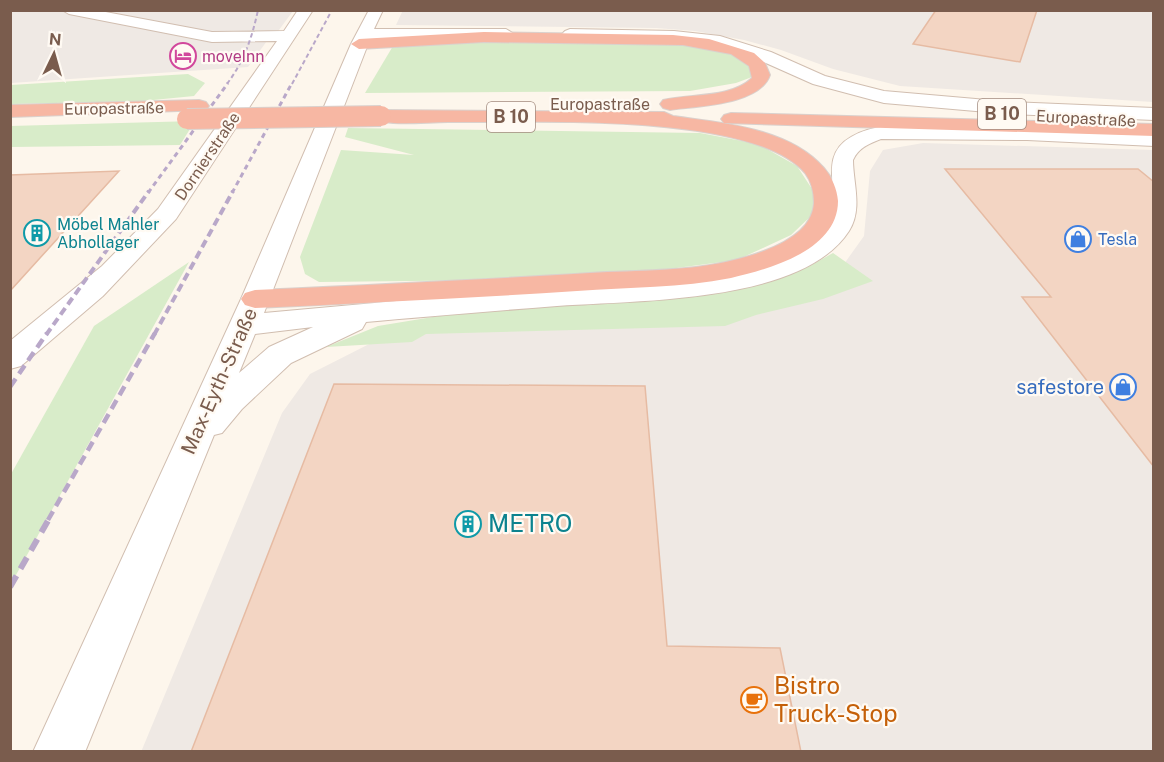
<svg xmlns="http://www.w3.org/2000/svg" width="1164" height="762" font-family="'Public Sans',sans-serif">
<style>
.industrial{fill:#efe9e4}
.green{fill:#d8ecc9}
.building{fill:#f3d5c3;stroke:#e6bba3;stroke-width:1.5}
.lines{fill:none;stroke-linecap:round;stroke-linejoin:round}
.minor-casing{stroke:#d1beb0;stroke-width:2}
.highway-casing{stroke:#dad1cd;stroke-width:2}
.minor{fill:#fff;fill-rule:evenodd}
.highway{fill:#f7b7a3;fill-rule:evenodd}
.rail-far4{stroke:#b9a8c9;stroke-width:2;stroke-dasharray:4.5 3;stroke-linecap:butt}
.rail-far3{stroke:#b9a8c9;stroke-width:3;stroke-dasharray:5 4;stroke-linecap:butt}
.rail-far2{stroke:#b9a8c9;stroke-width:4;stroke-dasharray:8 4.5;stroke-linecap:butt}
.rail-far1{stroke:#b9a8c9;stroke-width:4.5;stroke-dasharray:10 6;stroke-linecap:butt}
.rail{stroke:#b9a8c9;stroke-width:6;stroke-dasharray:13 8;stroke-linecap:butt}
.highway-bridge-casing{stroke:#dad1cd;stroke-width:22;stroke-linecap:butt}
.highway-bridge{stroke:#f7b7a3;stroke-width:20}
.labels{text-anchor:middle;stroke-width:4.5;stroke-linejoin:round;paint-order:stroke}
.far-hotel-label{font-size:16px;fill:#b23c85;stroke:#fffaf3;text-anchor:start}
.far-street-label{font-size:16px;fill:#7a5c4d;stroke:#fffaf3}
.far-culture-label{font-size:16px;fill:#0d838f;stroke:#fffaf3;text-anchor:start}
.far-shop-label{font-size:16px;fill:#366cbe;stroke:#fffaf3;text-anchor:start}
.shield{fill:#fffaf3;stroke:#a28b7f;stroke-width:1.5}
.shield-label{font-size:18px;font-weight:bold;fill:#7a5c4d}
.street-label{font-size:20px;fill:#7a5c4d;stroke:#fffaf3}
.shop-label{font-size:20px;fill:#366cbe;stroke:#fffaf3;text-anchor:end}
.near-culture-label{font-size:24px;fill:#0d838f;stroke:#fffaf3;text-anchor:start}
.near-food-label{font-size:24px;fill:#c56008;stroke:#fffaf3;text-anchor:start}
</style>
<rect width="100%" height="100%" fill="#fdf6ec"/>
<g class="industrial">
<polygon points="403,10 1153,11 1153,102 900,86 833,69 781,50 744,40 695,31 656,28 396,25"/>
<polygon points="11,11 293,11 276,34 272,34 248,67 11,83"/>
<polygon points="923,143 1153,150 1153,751 141,752 282,413 310,374 389,334 829,285 864,236 870,171 883,150"/>
</g>
<g class="green">
<polygon points="468,42 699,45 730,52 752,67 752,77 736,83 690,91 365,93 393,46"/>
<polygon points="188,74 205,83 194,96 143,101 11,104 11,85"/>
<polygon points="195,121 180,145 11,147 10,126"/>
<polygon points="348,128 700,133 758,144 797,166 814,192 812,215 791,235 737,260 669,269 502,280 319,282 305,274 300,257 341,150 414,155 345,137"/>
<polygon points="833,253 873,281 823,299 756,315 725,326 426,334 412,342 326,347 378,326 457,313 684,294 765,283 808,267"/>
<polygon points="189,262 11,584 11,474 94,326"/>
</g>
<g class="building">
<polygon points="936,10 1037,10 1020,62 913,44"/>
<polygon points="945,169 1138,169 1154,182 1154,467 1022,297 1051,297"/>
<polygon points="119,171 10,291 10,175"/>
<polygon points="334,384 645,386 667,646 780,648 801,752 191,752"/>
</g>
<g class="lines">
<defs>
<g id="minor">
<polygon points="62,10 95,10 212,32 284,31 298,10 313,10 176,219 103,296 21,366 10,369 10,341 102,266 158,209 277,41 212,42 69,14"/>
<path d="M369,10h14l-9,19h132l8,5 -8,5h-136l-106,274 221,-20 199,-13c40,-5 117,-16 142,-52 20,-30 -12,-70 25,-91 28,-17 67,-10 98,-10 68,1 136,4 205,7v12l-127,-6 -146,-1c-12,5 -22,8 -28,21 0,23 10,49 -4,71 -47,73 -214,69 -292,75 -64,5 -127,10 -191,16l-4,7 -71,34 -49,46 -20,24 -8,2 -129,317h-52l208,-453 110,-255zM313,327l-44,20 -30,26 16,-39z"/>
<polygon points="570,29 674,31 720,36 771,52 825,76 884,91 1010,102 1154,108 1154,120 1010,114 884,103 813,84 759,60 718,46 674,41 565,37 562,34 565,31"/>
</g>
<g id="highway">
<path d="M484,32l189,3 36,4 45,14 11,10 5,12c-10,30 -73,31 -100,35l-7,-2 -3,-4 3,-4c28,-7 66,-1 89,-22l-3,-12 -18,-12 -48,-9 -199,-3 -125,7 -8,-5 8,-5z"/>
<polygon points="199,100 206,102 209,106 206,110 10,117 10,105"/>
<path d="M381,110l283,2 9,4c50,7 116,12 151,52 8,9 13,21 14,33 0,49 -68,68 -107,77 -50,10 -102,9 -154,13 -107,7 -214,12 -322,17l-10,-3 -4,-6 4,-6 10,-3c112,-5 223,-10 335,-17 48,-3 100,-1 148,-14 27,-7 74,-22 76,-56 0,-11 -3,-22 -9,-30 -53,-62 -277,-50 -357,-51 -23,0 -51,4 -74,-2l-3,-4 3,-4z"/>
<polygon points="731,113 1154,124 1154,136 724,123 721,119 724,115"/>
</g>
</defs>
<use href="#minor" class="minor-casing"/>
<use href="#highway" class="highway-casing"/>
<use href="#minor" class="minor"/>
<use href="#highway" class="highway"/>
<g class="rail-far4">
<path d="M227,84c17,-23 25,-46 31,-74"/>
<polyline points="292,84 332,10"/>
</g>
<g class="rail-far3">
<polyline points="148,193 228,83"/>
<polyline points="232,193 292,83"/>
</g>
<g class="rail-far2">
<polyline points="46,335 149,191"/>
<polyline points="154,335 233,191"/>
</g>
<g class="rail-far1">
<polyline points="10,387 47,333"/>
<polyline points="48,520 155,333"/>
</g>
<polyline class="rail" points="10,587 49,519"/>
<defs>
<polyline id="highway-bridge" points="187,119 381,116"/>
</defs>
<use href="#highway-bridge" class="highway-bridge-casing"/>
<use href="#highway-bridge" class="highway-bridge"/>
</g>
<defs>
<symbol id="hotel-ring" viewBox="-11 -11 22 22"><circle r="9.5" fill="#fffaf3" stroke="#d1479c" stroke-width="1.5"/><path d="M-6-4.5h1.5V1H6V5H4.5V3h-9V5H-6ZM-4 0a1.8 1.8 0 1 1 3.6 0ZM.5 0V-2.5h3Q6-2.5 6 0Z" fill="#d1479c"/></symbol>
<symbol id="building-ring" viewBox="-11 -11 22 22"><circle r="9.5" fill="#fffaf3" stroke="#0f9aa8" stroke-width="1.5"/><path d="M-4-6H4V6H1V3H-1V6H-4ZM-2.5-4.3h1.7v1.8h-1.7ZM.8-4.3h1.7v1.8H.8ZM-2.5-1h1.7V.8h-1.7ZM.8-1h1.7V.8H.8Z" fill="#0f9aa8"/></symbol>
<symbol id="shop-ring" viewBox="-11 -11 22 22"><circle r="9.5" fill="#fffaf3" stroke="#3f7fe0" stroke-width="1.5"/><path d="M-5-2.5h2.3a2.7 3.5 0 0 1 5.4 0H5L5.5 6h-11ZM-1.5-2.5h3a1.5 2.3 0 0 0-3 0Z" fill="#3f7fe0"/></symbol>
<symbol id="cafe-ring" viewBox="-11 -11 22 22"><circle r="9.5" fill="#fffaf3" stroke="#e8710a" stroke-width="1.5"/><path d="M-5.5-4.5H6V0H3Q3 3.5 0 3.5H-2.5Q-5.5 3.5-5.5 0ZM3-3.2v2h1.7v-2ZM-6 4.5H4V6H-6Z" fill="#e8710a"/></symbol>
</defs>
<g fill-rule="evenodd">
<use href="#hotel-ring" x="168" y="41" width="30" height="30"/>
<use href="#building-ring" x="22" y="218" width="30" height="30"/>
<use href="#shop-ring" x="1063" y="224" width="30" height="30"/>
<use href="#shop-ring" x="1108" y="372" width="30" height="30"/>
<use href="#building-ring" x="453" y="509" width="30" height="30"/>
<use href="#cafe-ring" x="739" y="685" width="30" height="30"/>
</g>
<g class="labels">
<g class="far-hotel-label">
<text x="202" y="62">moveInn</text>
</g>
<g class="far-street-label">
<text x="600" y="110">Europastraße</text>
<text transform="translate(114 108) rotate(-1)" y="6">Europastraße</text>
<text transform="translate(1086 118) rotate(3)" y="6">Europastraße</text>
<text transform="translate(207 156) rotate(-56)" y="6">Dornierstraße</text>
</g>
<g class="far-culture-label">
<text x="57" y="230">Möbel Mahler<tspan x="57" dy="18">Abhollager</tspan></text>
</g>
<g class="far-shop-label">
<text x="1098" y="245">Tesla</text>
</g>
<g class="shield">
<rect x="978" y="99" width="48" height="30" rx="4.5"/>
<rect x="487" y="102" width="48" height="30" rx="4.5"/>
</g>
<g class="shield-label">
<text x="1002" y="120">B 10</text>
<text x="511" y="123">B 10</text>
</g>
<g class="street-label">
<text transform="translate(219 381) rotate(-66)" y="7">Max-Eyth-Straße</text>
</g>
<g class="shop-label">
<text x="1104" y="394">safestore</text>
</g>
<g class="near-culture-label">
<text x="488" y="532">METRO</text>
</g>
<g class="near-food-label">
<text x="774" y="694">Bistro<tspan x="774" dy="28">Truck-Stop</tspan></text>
</g>
</g>
<rect width="1164" height="762" fill="none" stroke="#7a5c4d" stroke-width="24"/>
<g transform="translate(54 54) rotate(5)" stroke="#fffaf3" stroke-width="4.5" paint-order="stroke">
<path d="M0-4.5L10 22L0 15L-10 22Z" fill="#7a5c4d"/>
<text y="-9" font-size="16" font-weight="bold" text-anchor="middle" fill="#7a5c4d">N</text>
</g>
</svg>
